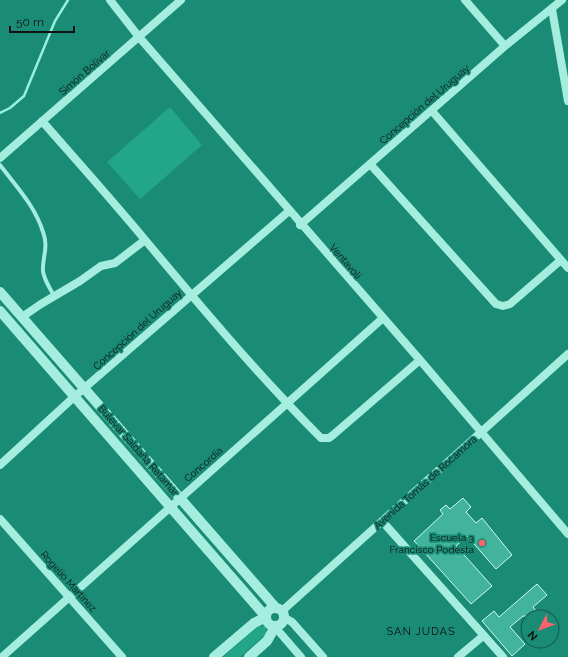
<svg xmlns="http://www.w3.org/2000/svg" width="568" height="657" viewBox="0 0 568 657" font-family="Raleway,sans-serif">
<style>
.green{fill:#23a588}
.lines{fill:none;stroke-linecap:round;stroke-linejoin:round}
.stream{stroke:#98f0db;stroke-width:2.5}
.building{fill:#43b49c;stroke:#cbfaef}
.service{stroke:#a5edde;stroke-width:4}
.minor{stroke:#a5edde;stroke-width:8}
.tertiary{stroke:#a5edde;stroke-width:10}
.poi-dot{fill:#ff626a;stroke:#1a8b74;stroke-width:1.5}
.labels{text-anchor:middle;stroke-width:3.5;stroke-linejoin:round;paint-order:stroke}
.street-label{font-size:10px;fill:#111;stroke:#1a8b74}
.poi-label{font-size:10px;fill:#111;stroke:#1a8b74;text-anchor:end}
.neighbourhood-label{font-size:11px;letter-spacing:1px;fill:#111;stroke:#1a8b74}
</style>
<rect width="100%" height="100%" fill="#1a8b74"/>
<path class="green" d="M 170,107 L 202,145 L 140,199 L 107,162 Z
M 258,626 L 266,627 L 266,634 L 240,657 L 223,657 Z"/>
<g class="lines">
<path class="stream" d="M 0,113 L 10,108 L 24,96 L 55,21 L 68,0"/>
</g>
<path class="building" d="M 463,498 L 471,507 L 466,512 L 476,523 L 482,518 L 512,555 L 496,569 L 467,536 L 456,546 L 492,586 L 471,604 L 414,541 L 443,514 L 440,510 L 446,505 L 450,509 Z
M 537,584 L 547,595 L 533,607 L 541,617 L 523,616 L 510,627 L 525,644 L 512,656 L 482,621 L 494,611 L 499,617 Z"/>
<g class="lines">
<path class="service" d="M 0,165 C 16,186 35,206 43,232 C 49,247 42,258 43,271 C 44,280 50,288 54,296"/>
<path class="minor" d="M 110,0 L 139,37 L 420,360 L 568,534
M 465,0 L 505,46
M 552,9 L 568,101
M 432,111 L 568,268
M 42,121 C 77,161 112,200 146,241 C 202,308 259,376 321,438 L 329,438 L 333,435 L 420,360
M 0,158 L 181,0
M 370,164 L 496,304 L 503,306 L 510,304 L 561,260
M 300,225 L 505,46 L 562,0
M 22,317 L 41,304 L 80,281 L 101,266 L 115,263 L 145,240
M 0,465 L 74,397 L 289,211
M 0,519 L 122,657
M 382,521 L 503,657
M 282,611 L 568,354
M 285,618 L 292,622 L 323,657
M 275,627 L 301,657
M 2,657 L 383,318
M 458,657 L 483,636"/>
<path class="tertiary" d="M 0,292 L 276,608
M 0,311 L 266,617 L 254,623 L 214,657
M266 617a9 9 0 1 1 18 0a9 9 0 1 1-18 0Z
M 249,657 L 267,641 L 275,627"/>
</g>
<circle class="poi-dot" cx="482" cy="543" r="4"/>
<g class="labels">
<g class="street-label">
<text transform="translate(84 72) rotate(-41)" y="4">Simón Bolívar</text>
<text transform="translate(424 104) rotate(-41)" y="4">Concepción del Uruguay</text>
<text transform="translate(346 261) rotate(49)" y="4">Ventavoli</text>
<text transform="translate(137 329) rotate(-42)" y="4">Concepción del Uruguay</text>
<text transform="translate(139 450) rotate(49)" y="4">Bulevar Saldaña Retamar</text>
<text transform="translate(203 464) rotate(-41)" y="4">Concordia</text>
<text transform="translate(425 482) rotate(-42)" y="4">Avenida Tomás de Rocamora</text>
<text transform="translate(69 581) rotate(48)" y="4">Rogelio Martínez</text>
</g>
<g class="poi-label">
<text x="474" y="541">Escuela 3<tspan x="474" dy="12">Francisco Podesta</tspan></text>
</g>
<g class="neighbourhood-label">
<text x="421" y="635">SAN JUDAS</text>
</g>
</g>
<g transform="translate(540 629) rotate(228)"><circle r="19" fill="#1a8b74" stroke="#165a4c"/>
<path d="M0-3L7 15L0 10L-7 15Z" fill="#ff626a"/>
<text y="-6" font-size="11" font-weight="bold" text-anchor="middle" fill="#111111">N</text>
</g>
<path d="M10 26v6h64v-6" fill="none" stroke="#111111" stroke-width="2"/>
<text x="16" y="26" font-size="12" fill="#111111" stroke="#1a8b74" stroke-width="3" paint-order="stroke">50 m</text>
</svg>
